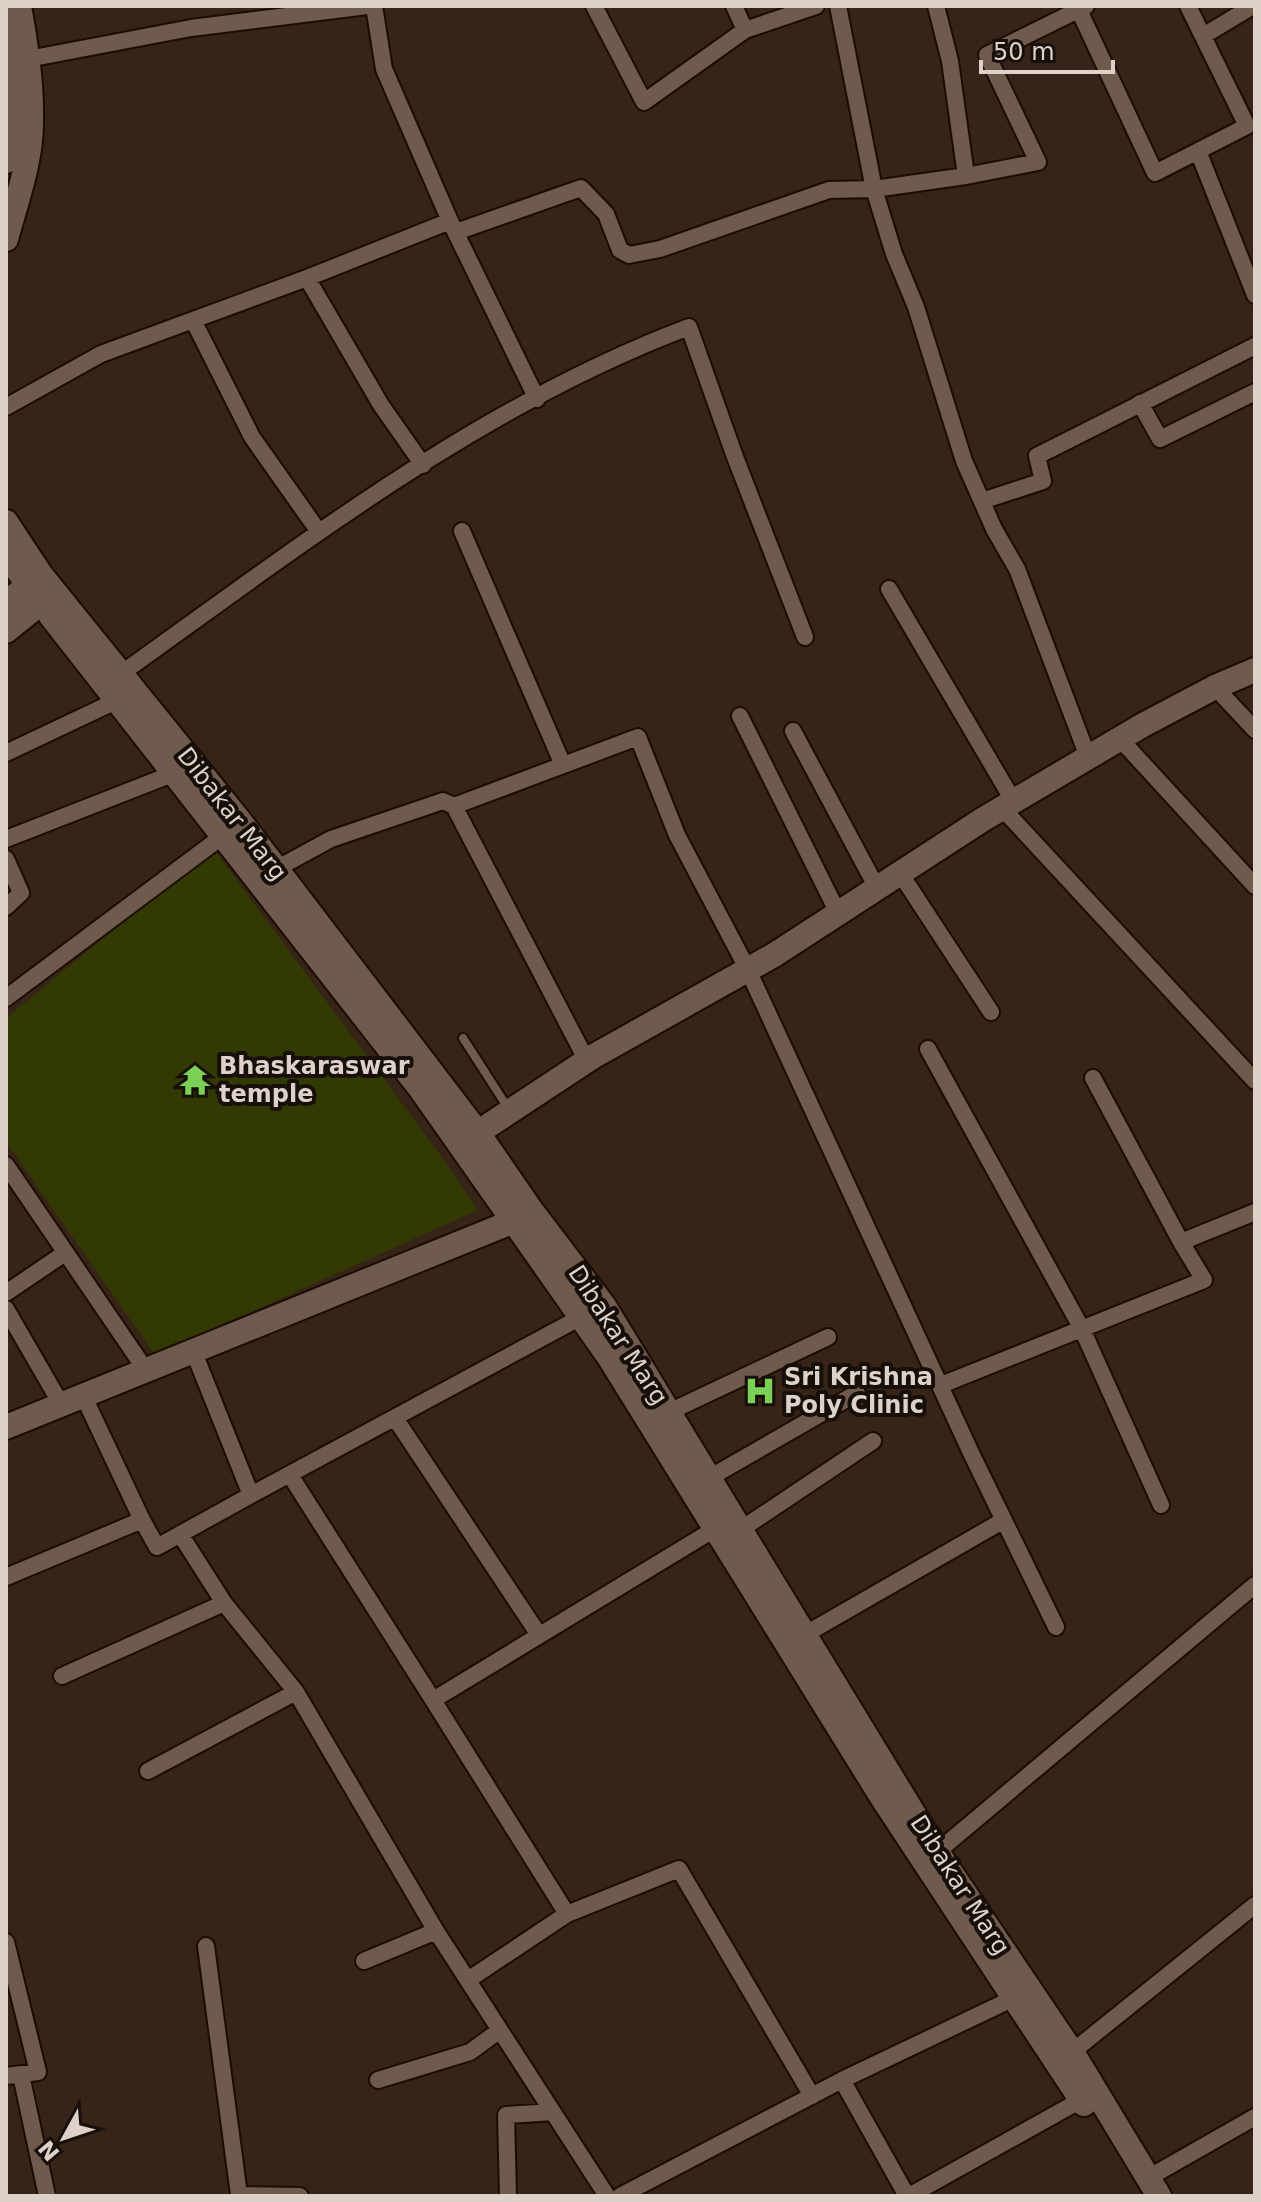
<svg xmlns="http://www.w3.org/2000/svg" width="1261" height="2202" viewBox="0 0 1261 2202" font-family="'DejaVu Sans',sans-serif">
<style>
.green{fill:#333903}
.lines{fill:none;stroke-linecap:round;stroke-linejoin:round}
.lane-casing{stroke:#1c0c03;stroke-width:12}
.street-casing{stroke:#1c0c03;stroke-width:20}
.secondary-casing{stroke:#1c0c03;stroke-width:28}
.lane{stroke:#6f5b4d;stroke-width:8}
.street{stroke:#6f5b4d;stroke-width:16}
.secondary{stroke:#6f5b4d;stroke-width:24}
.labels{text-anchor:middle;stroke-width:8;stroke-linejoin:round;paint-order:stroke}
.street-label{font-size:24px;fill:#ddd1c9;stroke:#170f09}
.poi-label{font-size:24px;font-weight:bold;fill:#ddd1c9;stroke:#170f09;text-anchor:start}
</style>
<rect width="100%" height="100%" fill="#352417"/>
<path class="green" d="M 213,848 L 441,1156 L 478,1210 L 155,1355 L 6,1142 L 6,1018 Z"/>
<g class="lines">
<defs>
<path id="lane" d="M 463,1038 L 508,1108"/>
<path id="street" d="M 374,6 L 384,69 L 450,221
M 594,6 L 644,102 L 745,30 L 816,6
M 734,6 L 745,30
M 838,6 L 874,189 L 894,254 L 916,307 L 964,461 L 994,529 L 1017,569 L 1088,757
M 1077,6 L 1155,173 L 1247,126 L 1188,6
M 1203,36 L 1253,6
M 28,59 L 191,28 L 367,6
M 1198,151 L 1255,295
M 966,176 L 1038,162 L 987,55 L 1086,6
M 456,232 L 581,188 L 606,214 L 620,250 L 629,255 L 660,249 L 829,190 L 874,189 L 966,176 L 950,61 L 936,6
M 193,320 L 252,437 L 319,532
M 1140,403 L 1160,439 L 1255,392
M 6,407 L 101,354 L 307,278
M 423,465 L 381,405 L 307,278 L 450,221 L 537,399
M 982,501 L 1043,481 L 1037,456 L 1255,346
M 462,531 L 563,765
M 889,589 L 1014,802
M 122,673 C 301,545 481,405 689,327 L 735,457 L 805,637
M 1215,687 L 1255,730
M 740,716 L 838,913
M 793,731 L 877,888
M 1121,740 L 1255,886
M 6,753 L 118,700
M 454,806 L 638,737 L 677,835 L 748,970 L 972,1455 L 1056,1627
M 1002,808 L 1255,1081
M 6,839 L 175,773
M 6,859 L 21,893 L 6,907
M 276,869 L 331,839 L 443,801 L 454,806 L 587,1061
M 900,873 L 991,1012
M 6,998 L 224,835
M 928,1049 L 1082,1329 L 1161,1505
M 6,1165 L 145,1369
M 1181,1242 L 1255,1212
M 6,1293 L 65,1253
M 6,1309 L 61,1404
M 193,1350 L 251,1495 L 581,1317
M 941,1385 L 1204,1280 L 1181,1242 L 1093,1078
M 669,1412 L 828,1337
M 395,1418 L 539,1635
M 290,1475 L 433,1700 L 723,1524
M 709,1478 L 857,1393
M 142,1520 L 157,1547 L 251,1495
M 740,1530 L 873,1441
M 180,1534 L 224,1603 L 296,1692 L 436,1931 L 607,2196
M 6,1577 L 142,1520 L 83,1395
M 804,1635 L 1004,1520
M 62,1676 L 224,1603
M 433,1700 L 567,1914 L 468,1980
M 148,1771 L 296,1692
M 937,1852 L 1255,1585
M 567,1914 L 679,1869 L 812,2096
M 6,1942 L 38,2072 L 6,2076
M 206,1946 L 239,2195 L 300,2196
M 364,1961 L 436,1931
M 1072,2052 L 1255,1905
M 21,2075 L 47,2196
M 378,2080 L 470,2052 L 500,2030
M 842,2080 L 907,2196
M 1148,2178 L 1255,2117
M 508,2196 L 506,2115 L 553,2112
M 620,2196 L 842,2080 L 1014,1998
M 909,2196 L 1081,2100"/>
<path id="secondary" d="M 6,14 L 14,110 L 6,161
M 6,239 C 16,202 31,162 31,123 C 32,84 26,45 19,6
M 6,522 L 41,575 L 239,820 L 478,1133 L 531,1210 L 604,1306 L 937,1852 L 1072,2052 L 1159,2196
M 6,554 L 51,616 L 420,1088 L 609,1357 L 883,1799 L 1084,2104
M 6,603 L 41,575
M 6,631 L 53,593
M 468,1139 L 594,1056 L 774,955 L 982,820 L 1143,725 L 1215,687 L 1255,670
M 6,1427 L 514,1221"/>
</defs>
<use href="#lane" class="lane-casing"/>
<use href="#street" class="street-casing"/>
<use href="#secondary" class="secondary-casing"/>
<use href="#lane" class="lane"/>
<use href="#street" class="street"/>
<use href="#secondary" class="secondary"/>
</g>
<defs>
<symbol id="temple-bare" viewBox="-9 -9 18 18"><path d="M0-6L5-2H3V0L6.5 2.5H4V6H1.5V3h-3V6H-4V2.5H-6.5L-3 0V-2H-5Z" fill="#7bd156" stroke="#170f09" stroke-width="2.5" paint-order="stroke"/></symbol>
<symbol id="hospital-bare" viewBox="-9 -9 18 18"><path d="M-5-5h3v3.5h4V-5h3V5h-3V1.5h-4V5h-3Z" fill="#7bd156" stroke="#170f09" stroke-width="2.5" paint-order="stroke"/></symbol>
</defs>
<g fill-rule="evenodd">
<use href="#temple-bare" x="173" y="1058" width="44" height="44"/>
<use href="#hospital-bare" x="738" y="1369" width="44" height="44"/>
</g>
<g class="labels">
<g class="street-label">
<text transform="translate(232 814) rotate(52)" y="8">Dibakar Marg</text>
<text transform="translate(618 1335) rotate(57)" y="8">Dibakar Marg</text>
<text transform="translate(960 1885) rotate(57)" y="8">Dibakar Marg</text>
</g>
<g class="poi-label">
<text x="219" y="1074">Bhaskaraswar<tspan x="219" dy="28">temple</tspan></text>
<text x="784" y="1385">Sri Krishna<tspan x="784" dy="28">Poly Clinic</tspan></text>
</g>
</g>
<rect width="1261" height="2202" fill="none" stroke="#ddd1c9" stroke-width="16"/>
<g transform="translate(64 2138) rotate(230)" stroke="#170f09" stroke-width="6" paint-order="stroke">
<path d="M0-6L14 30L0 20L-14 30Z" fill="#ddd1c9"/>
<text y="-12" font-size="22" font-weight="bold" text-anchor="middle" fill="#ddd1c9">N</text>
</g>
<path d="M981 60v12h132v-12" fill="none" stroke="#ddd1c9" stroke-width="4"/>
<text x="993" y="60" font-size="24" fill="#ddd1c9" stroke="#170f09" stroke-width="6" paint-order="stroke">50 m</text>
</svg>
